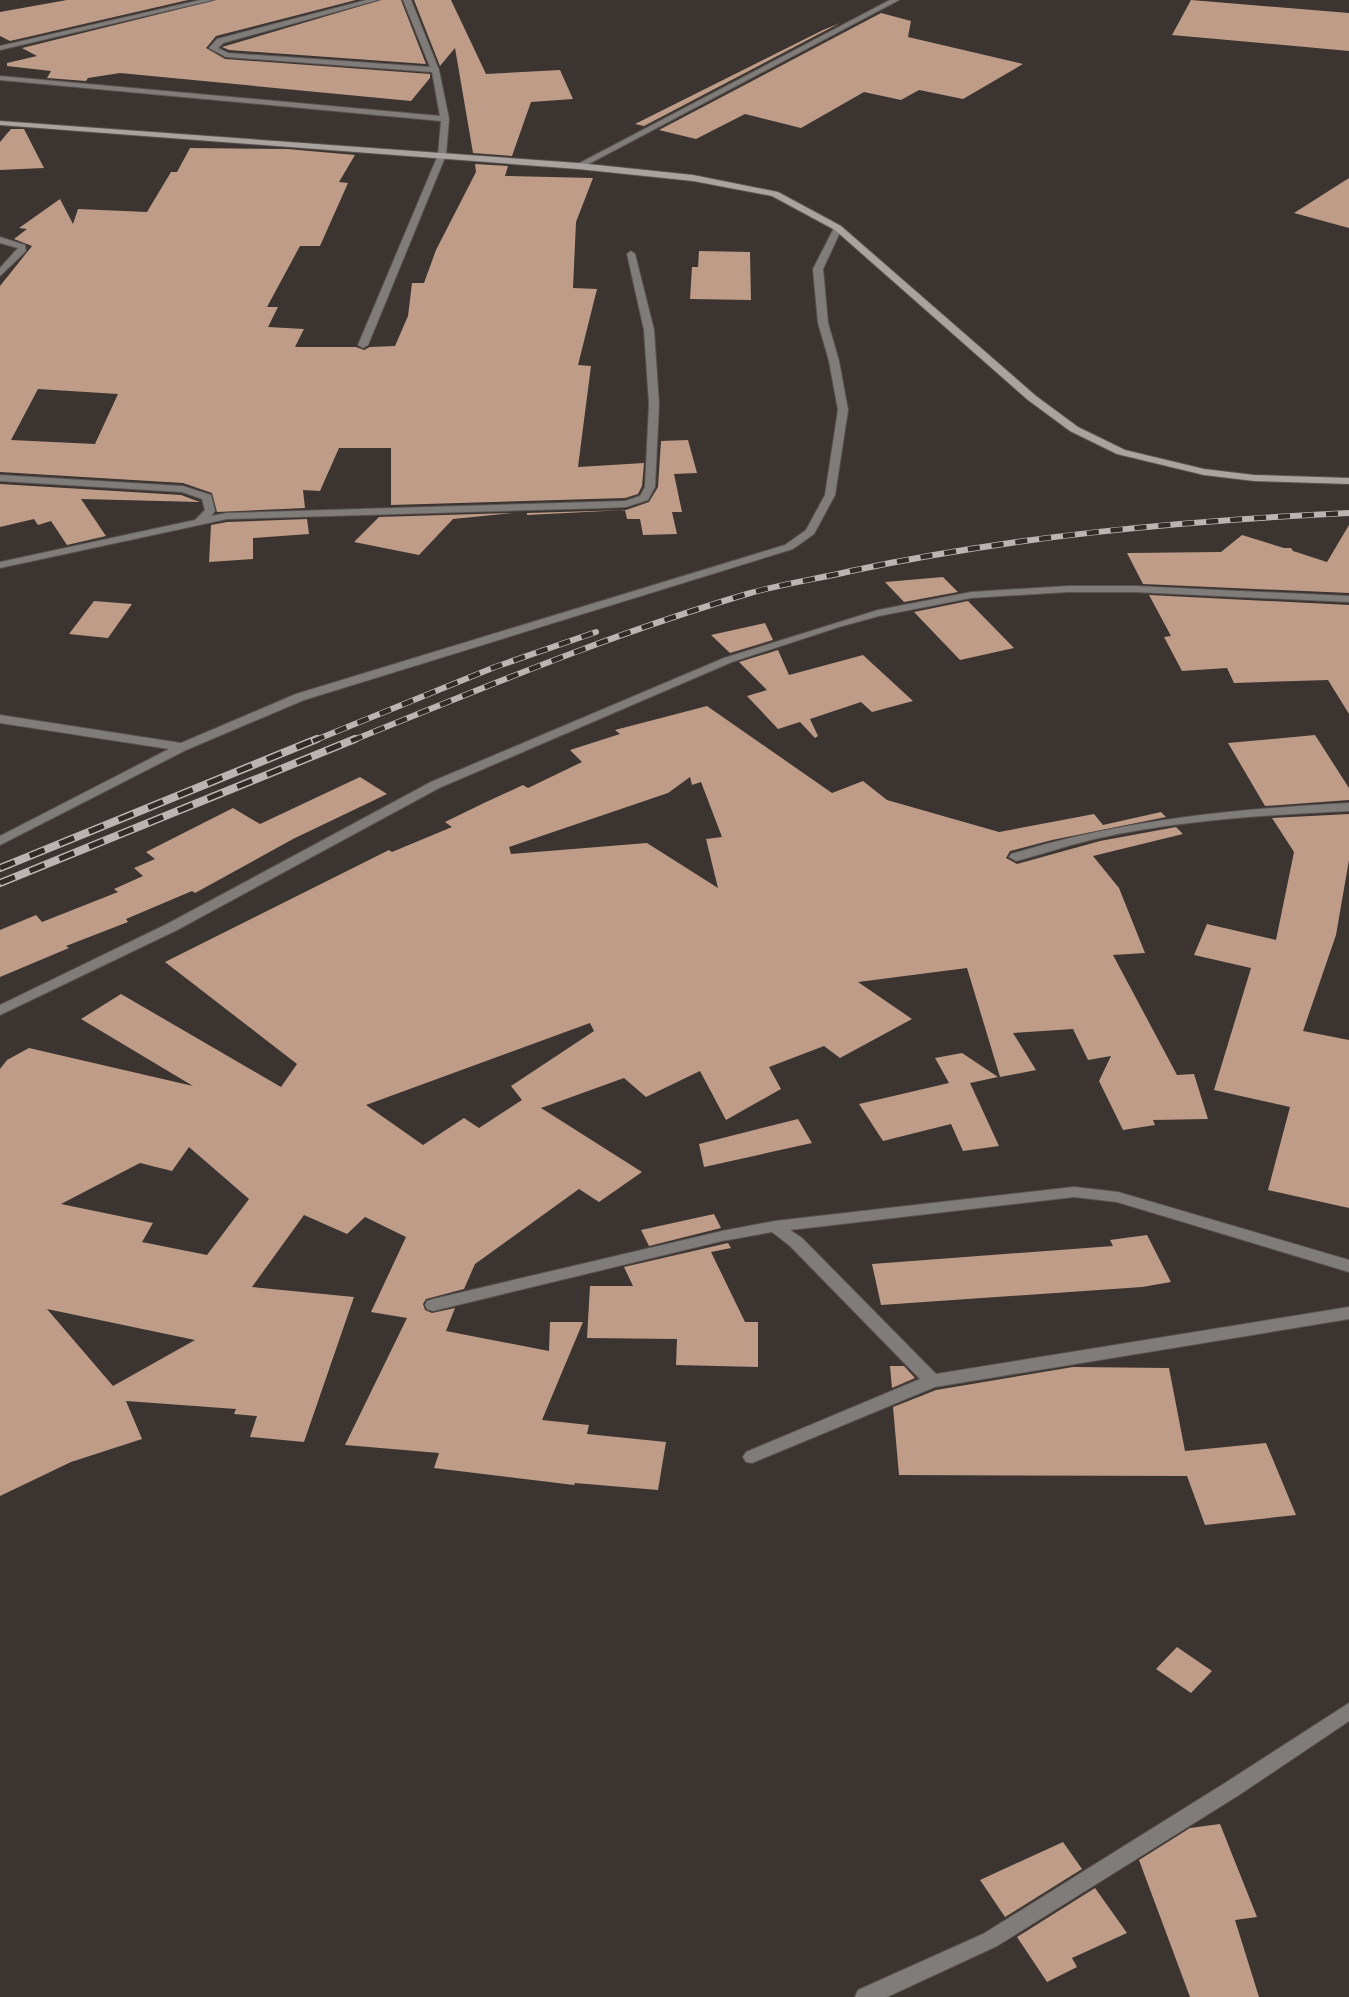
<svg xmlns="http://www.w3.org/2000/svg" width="1349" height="1997" viewBox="0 0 1349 1997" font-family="Signika,sans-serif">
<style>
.building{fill:#be9c88;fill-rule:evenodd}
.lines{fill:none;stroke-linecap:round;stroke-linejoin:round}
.minor-casing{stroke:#59524f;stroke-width:2}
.secondary-casing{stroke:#59524f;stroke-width:2}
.minor{fill:#807c7a;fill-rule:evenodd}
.secondary{fill:#a9a3a0;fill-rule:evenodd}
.rail-far1-casing{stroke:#bab4b2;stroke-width:6}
.rail-casing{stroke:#bab4b2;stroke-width:8}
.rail-far1{stroke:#312a26;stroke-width:4.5;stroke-dasharray:12;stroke-linecap:butt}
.rail{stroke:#312a26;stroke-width:5;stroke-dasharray:16;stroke-linecap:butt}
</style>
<rect width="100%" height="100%" fill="#3b3430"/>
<path class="building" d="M 67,0 L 188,0 L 10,41 L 0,36 L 0,12 Z
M 216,0 L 356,0 L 216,36 L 206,48 L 225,59 L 430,74 L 430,78 L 411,101 L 120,73 L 88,78 L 86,81 L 47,78 L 51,71 L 7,66 L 7,63 L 37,56 L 22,48 Z
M 381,0 L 401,0 L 426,64 L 229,50 L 222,47 Z
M 414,0 L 451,0 L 486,74 L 560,70 L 573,99 L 531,102 L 512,156 L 473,153 L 455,48 L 440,66 Z
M 1191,0 L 1349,13 L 1349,51 L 1172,35 Z
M 881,13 L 911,21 L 908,37 L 1023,64 L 963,99 L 919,90 L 901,100 L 864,92 L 801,128 L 745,114 L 696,139 L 659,130 Z
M 840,23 L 644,126 L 635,124 L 823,30 Z
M 11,129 L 24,129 L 44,168 L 0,170 L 0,142 Z
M 190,148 L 287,149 L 355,155 L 339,182 L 348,183 L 320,246 L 300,246 L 267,307 L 278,307 L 268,327 L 304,329 L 295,347 L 356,347 L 364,350 L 370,347 L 395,346 L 408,316 L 412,283 L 424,283 L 436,250 L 476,172 L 475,164 L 508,166 L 505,176 L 593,178 L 576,222 L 573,288 L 597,289 L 578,365 L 591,366 L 578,467 L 644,463 L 642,486 L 638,494 L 625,498 L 391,505 L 391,448 L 339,448 L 320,491 L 303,490 L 305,508 L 217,512 L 212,493 L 183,483 L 0,472 L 0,286 L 32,246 L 14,239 L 27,229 L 19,228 L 60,199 L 73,224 L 78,209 L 147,212 L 171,172 L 177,172 ZM 38,389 L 118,394 L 95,444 L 11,440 Z
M 1349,178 L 1349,228 L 1294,213 Z
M 699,251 L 750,252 L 751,300 L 690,299 L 692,267 L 698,267 Z
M 688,440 L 697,473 L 674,474 L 682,512 L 672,512 L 677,534 L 643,535 L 640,519 L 627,519 L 625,510 L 527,515 L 527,513 L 626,510 L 649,502 L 658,487 L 661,441 Z
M 0,484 L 181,495 L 200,502 L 81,499 L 106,536 L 67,545 L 51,521 L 38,525 L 34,519 L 0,527 Z
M 512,513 L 453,519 L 419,555 L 354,542 L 379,517 Z
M 307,519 L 309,534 L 253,538 L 253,559 L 209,562 L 211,525 L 227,522 Z
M 1349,525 L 1349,593 L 1143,584 L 1127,553 L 1221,552 L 1242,535 L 1284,548 L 1291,548 L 1293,551 L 1327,562 Z
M 943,577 L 958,592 L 904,602 L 885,582 Z
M 1149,595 L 1349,605 L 1349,714 L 1328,680 L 1234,683 L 1227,668 L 1182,671 L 1164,637 L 1171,636 Z
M 94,601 L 132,604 L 108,638 L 69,634 Z
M 968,601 L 1014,648 L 960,660 L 914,612 Z
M 765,623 L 773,640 L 730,653 L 711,635 Z
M 778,650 L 789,675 L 863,655 L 913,701 L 872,712 L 861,702 L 810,719 L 818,736 L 815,738 L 800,722 L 778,729 L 747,696 L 767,690 L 739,662 Z
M 707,706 L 832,793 L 863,781 L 887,800 L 999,832 L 1094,814 L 1103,825 L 1161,812 L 1166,817 L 1052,840 L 1010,851 L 1006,858 L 1017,864 L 1100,841 L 1176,827 L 1183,834 L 1093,856 L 1119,888 L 1145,953 L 1113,955 L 1177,1075 L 1194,1074 L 1208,1119 L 1153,1120 L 1155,1125 L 1123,1130 L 1099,1081 L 1111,1056 L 1088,1060 L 1073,1029 L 1013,1033 L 1036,1070 L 1000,1077 L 967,968 L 858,982 L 912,1019 L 840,1058 L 824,1046 L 769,1067 L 781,1089 L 726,1120 L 700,1071 L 646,1097 L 624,1078 L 541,1108 L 642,1172 L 599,1202 L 579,1189 L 475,1264 L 464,1289 L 426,1299 L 423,1304 L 425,1310 L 432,1313 L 455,1308 L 446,1331 L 549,1351 L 550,1322 L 583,1322 L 542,1420 L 589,1425 L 587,1434 L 666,1442 L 658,1490 L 575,1483 L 574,1485 L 434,1468 L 439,1453 L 345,1445 L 407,1318 L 371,1312 L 406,1237 L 365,1217 L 347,1234 L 304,1215 L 252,1287 L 354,1297 L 304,1442 L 250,1437 L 257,1416 L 234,1414 L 236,1409 L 126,1401 L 142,1439 L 71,1462 L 0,1496 L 0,1069 L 7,1060 L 29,1048 L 193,1086 L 81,1019 L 121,994 L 281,1087 L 297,1064 L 165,962 L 389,850 L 392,852 L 452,827 L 445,822 L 484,803 L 523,785 L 528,788 L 582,762 L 570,750 L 620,734 L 615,730 ZM 690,777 L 692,785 L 701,782 L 722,837 L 706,839 L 718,888 L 647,843 L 511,854 L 509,847 L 668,793 ZM 590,1023 L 594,1031 L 511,1086 L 522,1100 L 479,1128 L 464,1118 L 423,1145 L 366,1105 ZM 189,1147 L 249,1199 L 207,1255 L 142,1242 L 153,1223 L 61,1204 L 140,1163 L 172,1171 ZM 47,1309 L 195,1340 L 113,1386 Z
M 1315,735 L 1349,788 L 1349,800 L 1265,806 L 1228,743 Z
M 360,777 L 387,794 L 293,839 L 195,893 L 192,891 L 126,919 L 128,922 L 66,946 L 69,948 L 0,977 L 0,930 L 36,915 L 42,922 L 118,892 L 114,889 L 143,876 L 134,868 L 155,859 L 146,852 L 233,808 L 260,824 Z
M 1349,814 L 1349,860 L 1336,935 L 1303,1031 L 1349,1040 L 1349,1208 L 1268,1190 L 1290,1107 L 1214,1090 L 1251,968 L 1194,955 L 1207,924 L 1276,940 L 1294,852 L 1272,818 Z
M 962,1053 L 998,1077 L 970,1083 L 999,1146 L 963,1151 L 951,1124 L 883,1141 L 859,1104 L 949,1083 L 935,1058 Z
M 798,1119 L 812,1143 L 704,1167 L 699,1144 Z
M 714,1214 L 721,1228 L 649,1246 L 641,1230 Z
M 1147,1235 L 1171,1282 L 1142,1287 L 881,1305 L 872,1264 L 1113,1246 L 1110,1240 Z
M 728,1243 L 731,1248 L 711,1252 L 745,1322 L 758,1322 L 758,1367 L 676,1365 L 677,1339 L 587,1338 L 590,1286 L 633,1286 L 624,1267 Z
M 890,1366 L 904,1366 L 915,1378 L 892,1388 Z
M 1073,1367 L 1169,1368 L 1185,1451 L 1266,1443 L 1296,1515 L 1205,1525 L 1187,1476 L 899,1475 L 893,1407 L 936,1390 Z
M 1177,1647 L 1212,1671 L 1191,1693 L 1156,1669 Z
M 1220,1824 L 1257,1917 L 1235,1920 L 1259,1997 L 1190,1997 L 1139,1860 L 1190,1828 Z
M 1063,1842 L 1082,1869 L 1005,1917 L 980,1880 Z
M 1095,1888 L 1127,1933 L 1072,1958 L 1077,1967 L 1047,1982 L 1017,1937 Z"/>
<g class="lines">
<defs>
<path id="minor" d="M 200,0 L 213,0 L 0,50 L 0,46 Z
M 366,0 L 378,0 L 223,43 L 218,48 L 228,53 L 430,67 L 403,0 L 411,0 L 439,70 L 449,119 L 446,155 L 368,345 L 363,348 L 358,345 L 438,155 L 441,121 L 0,80 L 0,76 L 440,116 L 432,72 L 226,57 L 209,48 L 217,39 Z
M 890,0 L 899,0 L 581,168 L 574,166 Z
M 838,225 L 842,228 L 823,269 L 828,323 L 839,361 L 848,410 L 835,495 L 814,534 L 793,549 L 304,700 L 186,750 L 0,845 L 0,836 L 169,749 L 0,723 L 0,715 L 181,743 L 296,694 L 785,545 L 806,530 L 825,495 L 838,410 L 829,361 L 818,323 L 813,269 L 834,228 Z
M 0,237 L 25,245 L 26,251 L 0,276 L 0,268 L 18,248 L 0,243 Z
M 631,251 L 635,254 L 654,330 L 659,404 L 655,487 L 648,500 L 626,507 L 605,508 L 227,519 L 0,568 L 0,562 L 195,520 L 205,510 L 202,499 L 182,492 L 0,481 L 0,475 L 183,486 L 211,495 L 215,511 L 211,516 L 227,513 L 625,501 L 640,496 L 645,487 L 649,404 L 644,330 L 627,254 Z
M 1068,586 L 1134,586 L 1349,596 L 1349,602 L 1134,592 L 1068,592 L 971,598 L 879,616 L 839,627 L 732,662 L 439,788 L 177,930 L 0,1015 L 0,1005 L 167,924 L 431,782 L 724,658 L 878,610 L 971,592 Z
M 1349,803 L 1349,811 C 1265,815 1181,820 1099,838 C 1071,844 1044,854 1016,861 L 1009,857 L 1011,854 C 1122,820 1234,809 1349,803 Z
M 1074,1187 L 1118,1192 L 1349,1260 L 1349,1272 L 1117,1202 L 1074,1197 L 790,1230 L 802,1238 L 936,1374 L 1349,1307 L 1349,1319 L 935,1387 L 752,1463 L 746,1462 L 743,1457 L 746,1452 L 920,1379 L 790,1246 L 772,1232 L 722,1241 L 433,1311 L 427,1309 L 425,1305 L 427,1301 L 433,1299 L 722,1231 L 775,1221 Z
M 1349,1703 L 1349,1721 L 1239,1795 L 997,1946 L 887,1997 L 855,1997 L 858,1990 L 983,1934 L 1225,1783 Z"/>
<path id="secondary" d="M 0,121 L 578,163 L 693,175 L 778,192 L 841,226 L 1036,396 L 1078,427 L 1125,450 L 1204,469 L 1254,475 L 1349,478 L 1349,484 L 1254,481 L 1204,475 L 1117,454 L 1070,431 L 1028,400 L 835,230 L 772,196 L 693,181 L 578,169 L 0,125 Z"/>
</defs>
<use href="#minor" class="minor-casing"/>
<use href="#secondary" class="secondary-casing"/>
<use href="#minor" class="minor"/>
<use href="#secondary" class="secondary"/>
<defs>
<path id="rail-far1" d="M 313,741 L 495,667 L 596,632
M 351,741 C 483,688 611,634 747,594 C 781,584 817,579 851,571 C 1015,536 1181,521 1349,513"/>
<path id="rail" d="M 0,868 L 317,739
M 0,883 L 355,739"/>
</defs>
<use href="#rail-far1" class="rail-far1-casing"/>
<use href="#rail" class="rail-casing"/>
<use href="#rail-far1" class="rail-far1"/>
<use href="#rail" class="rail"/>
</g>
</svg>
